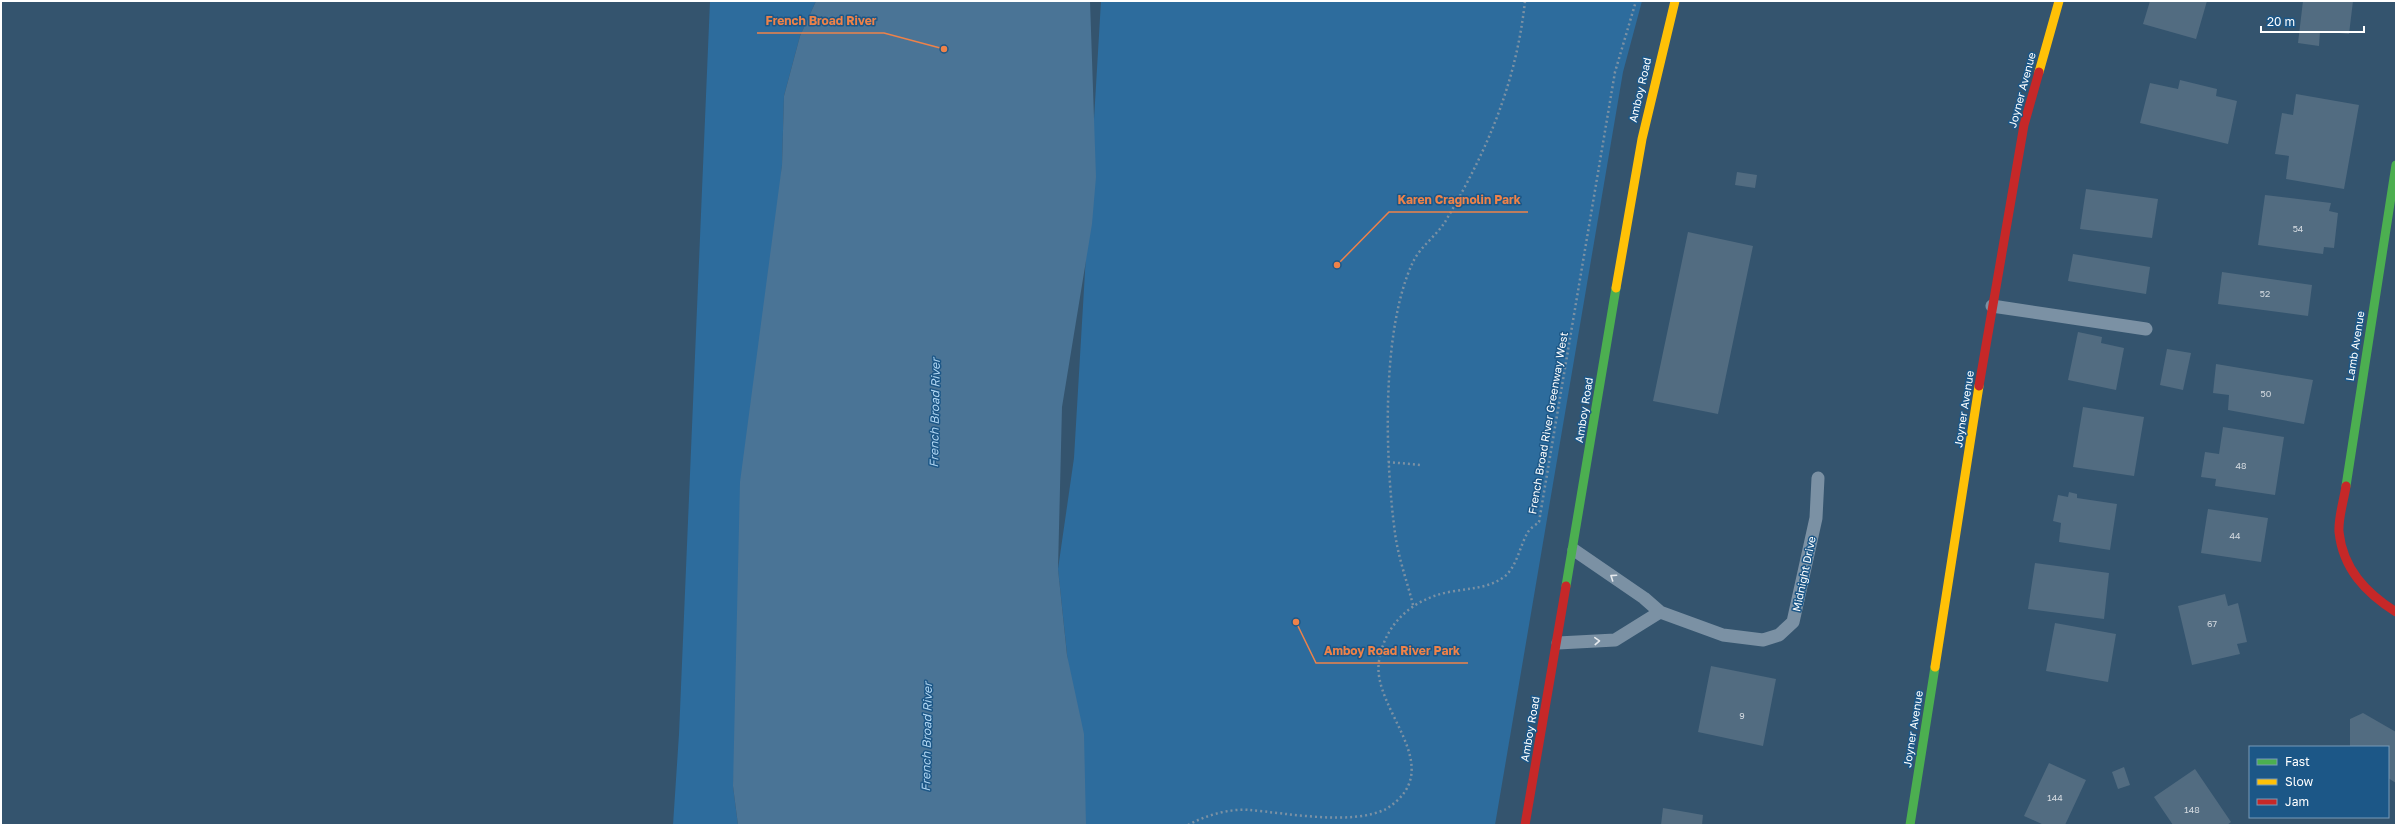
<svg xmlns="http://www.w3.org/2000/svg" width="2397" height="826" viewBox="0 0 2397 826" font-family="'Golos Text',sans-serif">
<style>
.green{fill:#2d6c9d}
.water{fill:#4a7496}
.building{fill:#526c81}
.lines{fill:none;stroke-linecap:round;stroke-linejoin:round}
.path{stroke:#7b91a4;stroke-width:2.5;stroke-dasharray:2 3;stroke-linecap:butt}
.lane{stroke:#7b91a4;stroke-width:13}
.fast{stroke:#4caf50;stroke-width:9}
.slow{stroke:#ffc107;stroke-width:9}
.jam{stroke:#c62828;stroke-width:9}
.oneway{stroke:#e5e9ed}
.labels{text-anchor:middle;stroke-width:3;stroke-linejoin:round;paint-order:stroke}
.number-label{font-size:9px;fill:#d4dae0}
.street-label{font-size:11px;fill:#fff;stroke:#1c5787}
.water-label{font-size:12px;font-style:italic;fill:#b0d6f3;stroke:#1c5787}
.leader{fill:none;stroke:#ee8249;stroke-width:1.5}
.callout-dot{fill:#ee8249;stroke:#1c5787;stroke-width:1.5}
.callout-label{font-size:12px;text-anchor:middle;font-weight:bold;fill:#ee8249;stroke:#1c5787;stroke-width:3;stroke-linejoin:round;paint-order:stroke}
</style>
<rect width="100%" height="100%" fill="#34546e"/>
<path class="green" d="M 710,1 L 816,1 L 800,36 L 784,96 L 782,165 L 733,786 L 738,825 L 673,825 L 679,734 Z
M 1101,1 L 1642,1 L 1623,72 L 1495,825 L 1085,825 L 1058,569 L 1074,458 Z"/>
<path class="water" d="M 816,1 L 1090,1 L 1096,177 L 1092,224 L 1062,407 L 1058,569 L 1067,655 L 1084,734 L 1086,825 L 738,825 L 733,786 L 740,482 L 782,165 L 784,96 L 800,36 Z"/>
<path class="building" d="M 2150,1 L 2207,1 L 2196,39 L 2143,24 Z
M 2303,1 L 2353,1 L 2349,34 L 2320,31 L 2319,46 L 2298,43 Z
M 2180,80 L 2217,89 L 2216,96 L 2237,101 L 2228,144 L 2140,123 L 2150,83 L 2178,89 Z
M 2296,94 L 2359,105 L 2344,189 L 2286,179 L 2289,156 L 2275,154 L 2282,113 L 2293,115 Z
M 1737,172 L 1757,175 L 1755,188 L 1735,185 Z
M 2086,189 L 2158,199 L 2152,238 L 2080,229 Z
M 2265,195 L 2331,203 L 2329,211 L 2338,213 L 2334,248 L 2324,247 L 2323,254 L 2258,245 Z
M 1688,232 L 1753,246 L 1718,414 L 1653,401 Z
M 2073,254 L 2150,267 L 2146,294 L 2068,281 Z
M 2222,272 L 2312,285 L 2308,316 L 2218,304 Z
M 2078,332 L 2102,337 L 2101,343 L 2124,348 L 2116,390 L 2068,380 Z
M 2167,349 L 2191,353 L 2183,390 L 2160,385 Z
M 2216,364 L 2313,380 L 2304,424 L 2228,410 L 2229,395 L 2213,393 Z
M 2083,407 L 2144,417 L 2134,476 L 2073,467 Z
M 2223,427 L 2284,437 L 2275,495 L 2215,486 L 2216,479 L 2201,477 L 2205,452 L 2219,454 Z
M 2069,492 L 2077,494 L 2077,498 L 2117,504 L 2110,550 L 2059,542 L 2061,523 L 2053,521 L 2058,495 L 2068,497 Z
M 2208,509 L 2268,518 L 2261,562 L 2201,553 Z
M 2035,563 L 2109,573 L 2104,619 L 2028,609 Z
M 2225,594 L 2228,606 L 2238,603 L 2247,642 L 2237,644 L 2240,654 L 2192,665 L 2178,606 Z
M 2055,623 L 2116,634 L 2108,682 L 2046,671 Z
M 1711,666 L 1776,679 L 1763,746 L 1698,732 Z
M 2363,713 L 2396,732 L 2396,783 L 2388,778 L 2388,747 L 2350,747 L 2350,719 Z
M 2049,763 L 2086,780 L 2065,825 L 2044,825 L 2024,816 Z
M 2124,767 L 2130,785 L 2118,789 L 2112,772 Z
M 2195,769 L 2231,822 L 2227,825 L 2173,825 L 2154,797 Z
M 1663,808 L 1703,815 L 1702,825 L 1661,825 Z"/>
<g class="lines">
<path class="path" d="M 1388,462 L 1421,465
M 1413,605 C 1407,581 1398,557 1395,533 C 1385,460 1381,329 1413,262 C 1420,247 1436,236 1445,222 C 1487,151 1516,84 1525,1
M 1188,825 C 1204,816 1230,808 1249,810 C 1287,813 1352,826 1386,809 C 1451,768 1371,710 1379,661 C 1385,623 1413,599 1449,592 C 1469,588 1487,589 1504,577 C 1517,567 1520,545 1528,532 C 1530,528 1536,525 1539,522 L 1615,72 L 1636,1"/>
<path class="lane" d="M 1992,306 L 2146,329
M 1660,612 L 1723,635 L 1763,640 L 1779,635 L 1793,622 L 1816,518 L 1818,478
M 1558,643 L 1615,640 L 1660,612 L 1644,598 L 1574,550"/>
<path class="fast" d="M 2346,486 L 2396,165
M 1566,586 L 1616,288
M 1910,825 L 1935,667"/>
<path class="slow" d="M 2039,72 L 2059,1
M 1616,288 L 1642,139 L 1675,1
M 1935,667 L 1979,386"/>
<path class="jam" d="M 1979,386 L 2024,125 L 2039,72
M 2346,486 C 2344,500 2338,518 2339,532 C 2343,569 2366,593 2396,612
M 1525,825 L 1566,586"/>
</g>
<defs><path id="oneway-chevron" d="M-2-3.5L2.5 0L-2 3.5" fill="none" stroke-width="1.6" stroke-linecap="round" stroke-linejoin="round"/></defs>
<g class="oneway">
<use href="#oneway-chevron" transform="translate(1613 577) rotate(-146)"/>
<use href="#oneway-chevron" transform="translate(1597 641) rotate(-3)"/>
</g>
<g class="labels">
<g class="number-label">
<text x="2298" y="232">54</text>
<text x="2265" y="297">52</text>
<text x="2266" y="397">50</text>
<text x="2241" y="469">48</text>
<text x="2235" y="539">44</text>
<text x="2212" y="627">67</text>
<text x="1742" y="719">9</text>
<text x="2055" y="801">144</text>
<text x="2192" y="813">148</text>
</g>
<g class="street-label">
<text transform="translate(1640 90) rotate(-77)" y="4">Amboy Road</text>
<text transform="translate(2022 90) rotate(-75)" y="4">Joyner Avenue</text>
<text transform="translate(2355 346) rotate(-81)" y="4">Lamb Avenue</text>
<text transform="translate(1964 409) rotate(-81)" y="4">Joyner Avenue</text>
<text transform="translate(1584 410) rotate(-81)" y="4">Amboy Road</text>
<text transform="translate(1548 423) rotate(-80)" y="4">French Broad River Greenway West</text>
<text transform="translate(1804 574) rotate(-78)" y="4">Midnight Drive</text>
<text transform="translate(1530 729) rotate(-80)" y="4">Amboy Road</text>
<text transform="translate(1913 729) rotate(-81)" y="4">Joyner Avenue</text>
</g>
<g class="water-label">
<text transform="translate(935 413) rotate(-89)" y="4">French Broad River</text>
<text transform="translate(927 737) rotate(-89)" y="4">French Broad River</text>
</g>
</g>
<path class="leader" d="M944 49L884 33H757M1337 265L1389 212H1528M1296 622L1316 663H1468"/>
<g class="callout-dot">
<circle cx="944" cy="49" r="4"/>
<circle cx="1337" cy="265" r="4"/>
<circle cx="1296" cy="622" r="4"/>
</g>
<g class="callout-label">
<text x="821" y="25">French Broad River</text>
<text x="1459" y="204">Karen Cragnolin Park</text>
<text x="1392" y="655">Amboy Road River Park</text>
</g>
<rect width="2397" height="826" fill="none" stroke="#ffffff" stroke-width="4"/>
<rect x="2249" y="746" width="140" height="72" fill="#1c5787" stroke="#779ab7"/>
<rect x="2257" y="759" width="20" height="6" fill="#4caf50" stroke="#779ab7"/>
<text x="2285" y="766" font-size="12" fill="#ffffff">Fast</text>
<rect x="2257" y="779" width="20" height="6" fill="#ffc107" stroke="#779ab7"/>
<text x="2285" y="786" font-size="12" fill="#ffffff">Slow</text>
<rect x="2257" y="799" width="20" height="6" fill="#c62828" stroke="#779ab7"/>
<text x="2285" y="806" font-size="12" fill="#ffffff">Jam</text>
<path d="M2261 26v6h103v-6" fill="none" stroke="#ffffff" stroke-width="2"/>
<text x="2267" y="26" font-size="12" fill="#ffffff" stroke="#1c5787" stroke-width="3" paint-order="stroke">20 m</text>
</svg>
